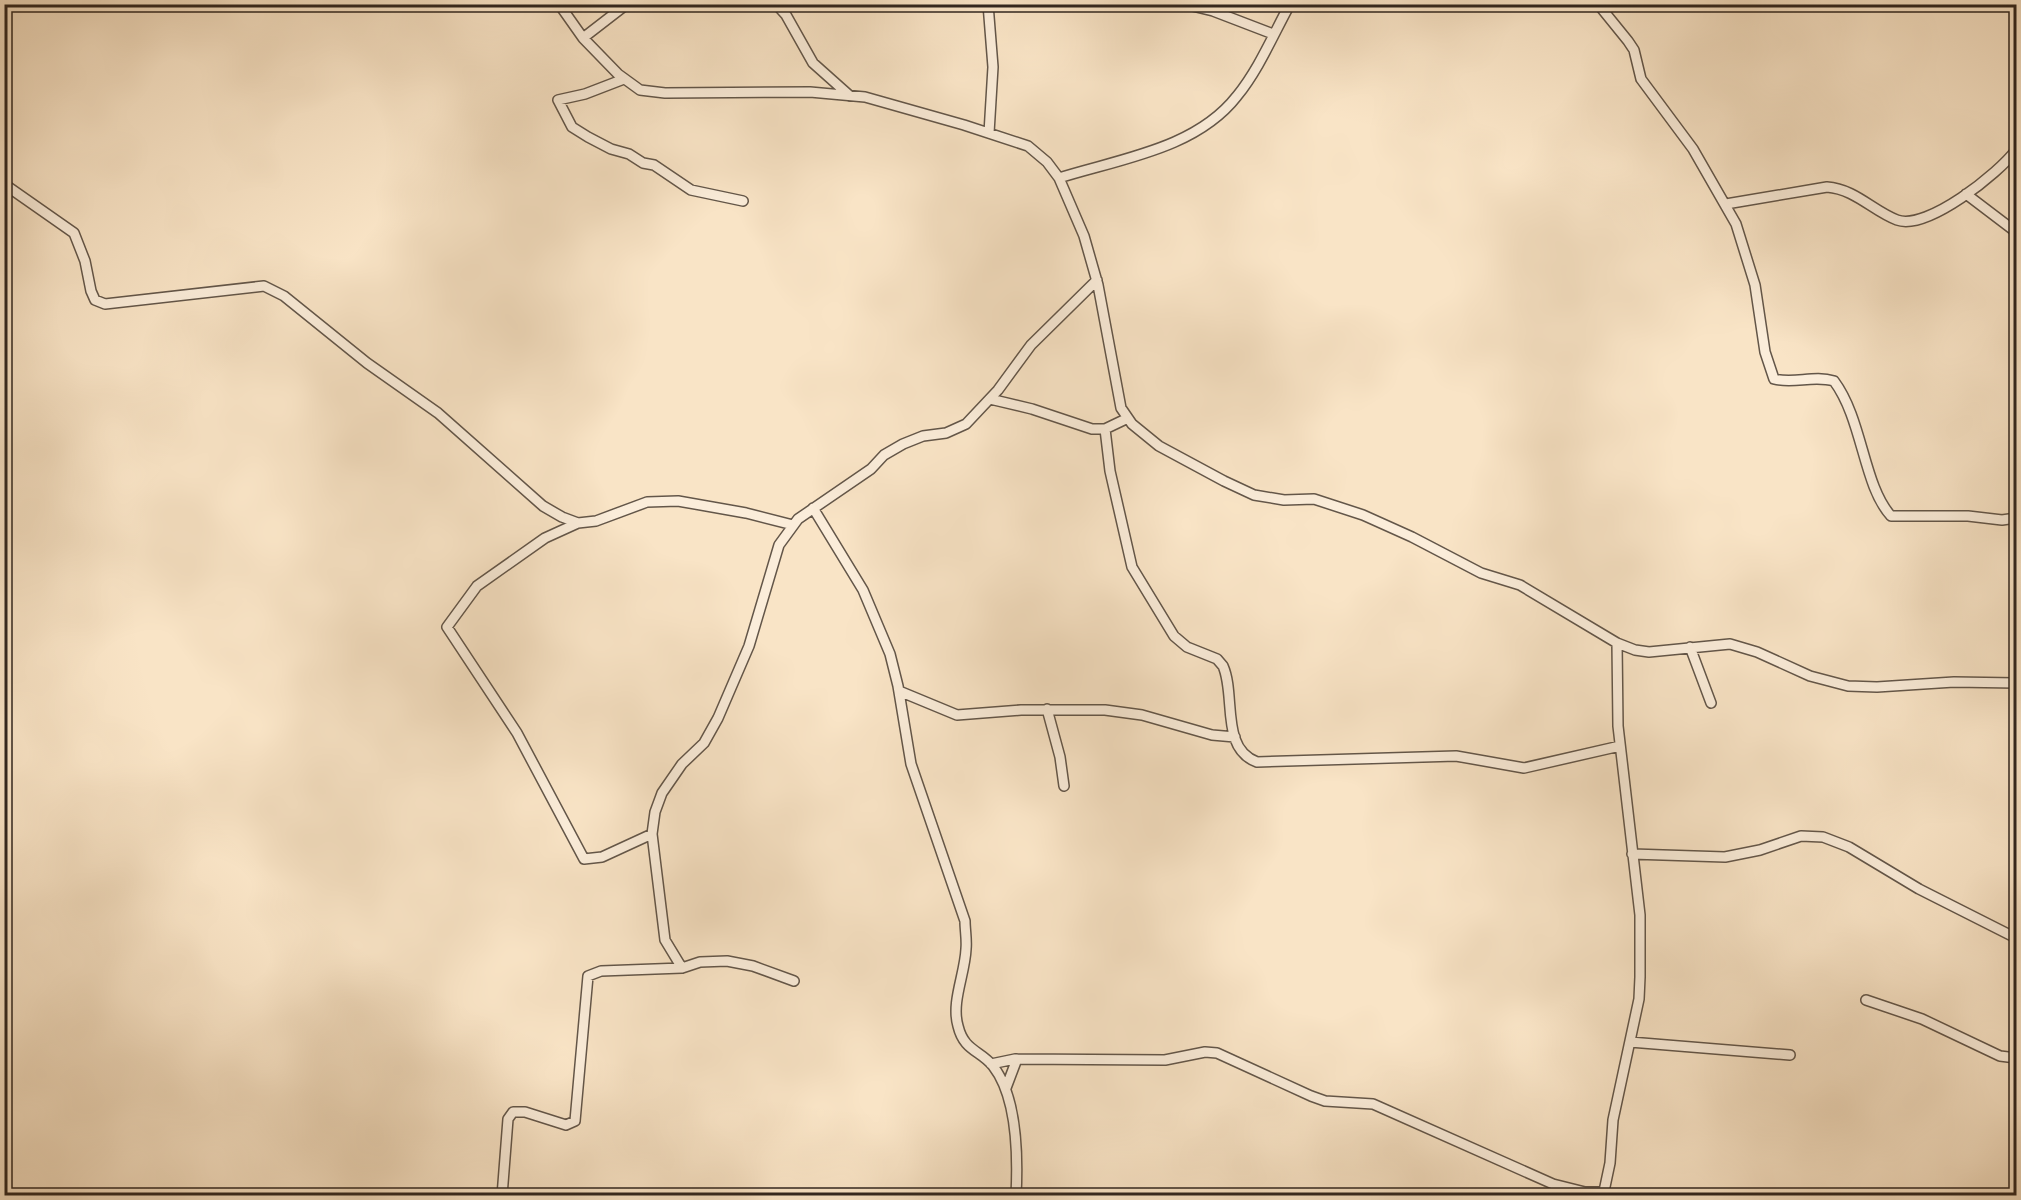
<svg xmlns="http://www.w3.org/2000/svg" width="2021" height="1200" viewBox="0 0 2021 1200" font-family="'Sorts Mill Goudy',serif">
<style>
.lines{fill:none;stroke-linecap:round;stroke-linejoin:round}
.street-casing{stroke:#635649;stroke-width:12}
.street{stroke:#fbedda;stroke-width:9}
</style>
<rect width="100%" height="100%" fill="#f9e4c6"/>
<filter id="stains"><feTurbulence type="fractalNoise" baseFrequency=".00333" numOctaves="4"/><feColorMatrix values="0 0 0 0 .2 0 0 0 0 .09 0 0 0 0 .02 0 0 0 .5 -.17"/></filter>
<radialGradient id="worn" r=".72"><stop offset=".6" stop-color="#630" stop-opacity="0"/><stop offset="1" stop-color="#630" stop-opacity=".3"/></radialGradient>
<g class="lines">
<defs>
<path id="street" d="M 559,4 L 583,38 L 618,74 L 640,90 L 665,93 L 810,92 L 865,97 L 964,125 L 1028,146 L 1047,162 L 1059,178 L 1084,236 L 1098,285 L 1121,408 L 1132,424 L 1159,446 L 1224,481 L 1254,495 L 1284,500 L 1314,499 L 1363,515 L 1412,537 L 1481,573 L 1520,585 L 1617,643 L 1635,650 L 1649,652 L 1730,644 L 1757,652 L 1810,676 L 1848,686 L 1877,687 L 1954,682 L 2016,683
M 776,4 L 786,15 L 813,63 L 850,96
M 988,4 L 993,67 L 989,133
M 1184,4 L 1213,11 L 1273,34
M 1598,4 L 1628,41 L 1634,50 L 1641,79 L 1693,149 L 1736,224 L 1755,285 L 1765,352 L 1774,379 C 1794,384 1814,375 1834,381 C 1863,420 1863,485 1891,516 L 1968,516 L 2002,520 L 2016,518
M 583,38 L 627,4
M 624,79 L 585,94 L 558,100 L 572,127 L 588,137 L 611,149 L 629,154 L 643,163 L 654,165 L 691,190 L 743,201
M 1059,178 C 1119,159 1196,149 1237,96 C 1259,69 1273,35 1290,4
M 4,184 L 74,233 L 85,261 L 91,291 L 95,300 L 105,304 L 264,286 L 284,296 L 367,363 L 438,413 L 543,506 L 562,517 L 578,523 L 596,521 L 647,502 L 678,501 L 746,513 L 793,525
M 1966,194 L 2016,232
M 1726,204 L 1827,187 C 1855,189 1873,211 1897,220 C 1927,231 1999,173 2016,150
M 990,399 L 1032,409 L 1092,429 L 1105,429 L 1128,418
M 1105,429 L 1110,471 L 1132,567 L 1174,636 L 1187,647 L 1217,659 L 1223,666 C 1236,695 1220,749 1257,762 L 1456,756 L 1524,768 L 1620,746
M 813,508 L 863,590 L 890,654 L 898,686 L 911,764 L 965,921 C 965,930 967,940 966,949 C 965,974 951,1002 958,1026 C 964,1051 980,1050 993,1066 C 1018,1098 1018,1157 1016,1196
M 578,523 L 545,538 L 477,586 L 447,627 L 517,733 L 584,859 L 602,857 L 652,834
M 1690,647 L 1711,703
M 899,691 L 957,715 L 1021,710 L 1105,710 L 1142,715 L 1212,735 L 1235,737
M 1047,709 L 1060,757 L 1064,786
M 1632,854 L 1725,857 L 1760,850 L 1801,836 L 1823,837 L 1849,847 L 1919,889 L 2016,938
M 682,968 L 665,940 L 652,834 L 655,812 L 662,793 L 682,764 L 704,743 L 718,718 L 749,646 L 779,545 L 798,519 L 871,469 L 884,455 L 903,444 L 923,436 L 946,433 L 966,424 L 998,390 L 1031,345 L 1097,280
M 1866,1000 L 1922,1019 L 2000,1056 L 2016,1058
M 1630,1042 L 1790,1055
M 991,1064 L 1015,1059 L 1165,1060 L 1205,1052 L 1217,1053 L 1311,1096 L 1325,1101 L 1373,1104 L 1553,1184 L 1585,1192 L 1604,1192
M 1006,1088 L 1017,1059
M 502,1196 L 508,1119 L 513,1112 L 525,1112 L 566,1125 L 575,1121 L 588,976 L 601,971 L 682,968 L 700,962 L 727,961 L 753,966 L 794,981
M 1603,1196 L 1610,1163 L 1613,1120 L 1639,999 L 1640,977 L 1640,915 L 1618,726 L 1617,643"/>
</defs>
<use href="#street" class="street-casing"/>
<use href="#street" class="street"/>
</g>
<rect width="2021" height="1200" fill="none" stroke="#f9e4c6" stroke-width="24"/>
<rect x="6" y="6" width="2009" height="1188" fill="none" stroke="#31261f" stroke-width="3"/>
<rect x="12" y="12" width="1997" height="1176" fill="none" stroke="#31261f" stroke-width="1.5"/>
<rect width="100%" height="100%" filter="url(#stains)"/>
<rect width="100%" height="100%" fill="url(#worn)"/>
</svg>
